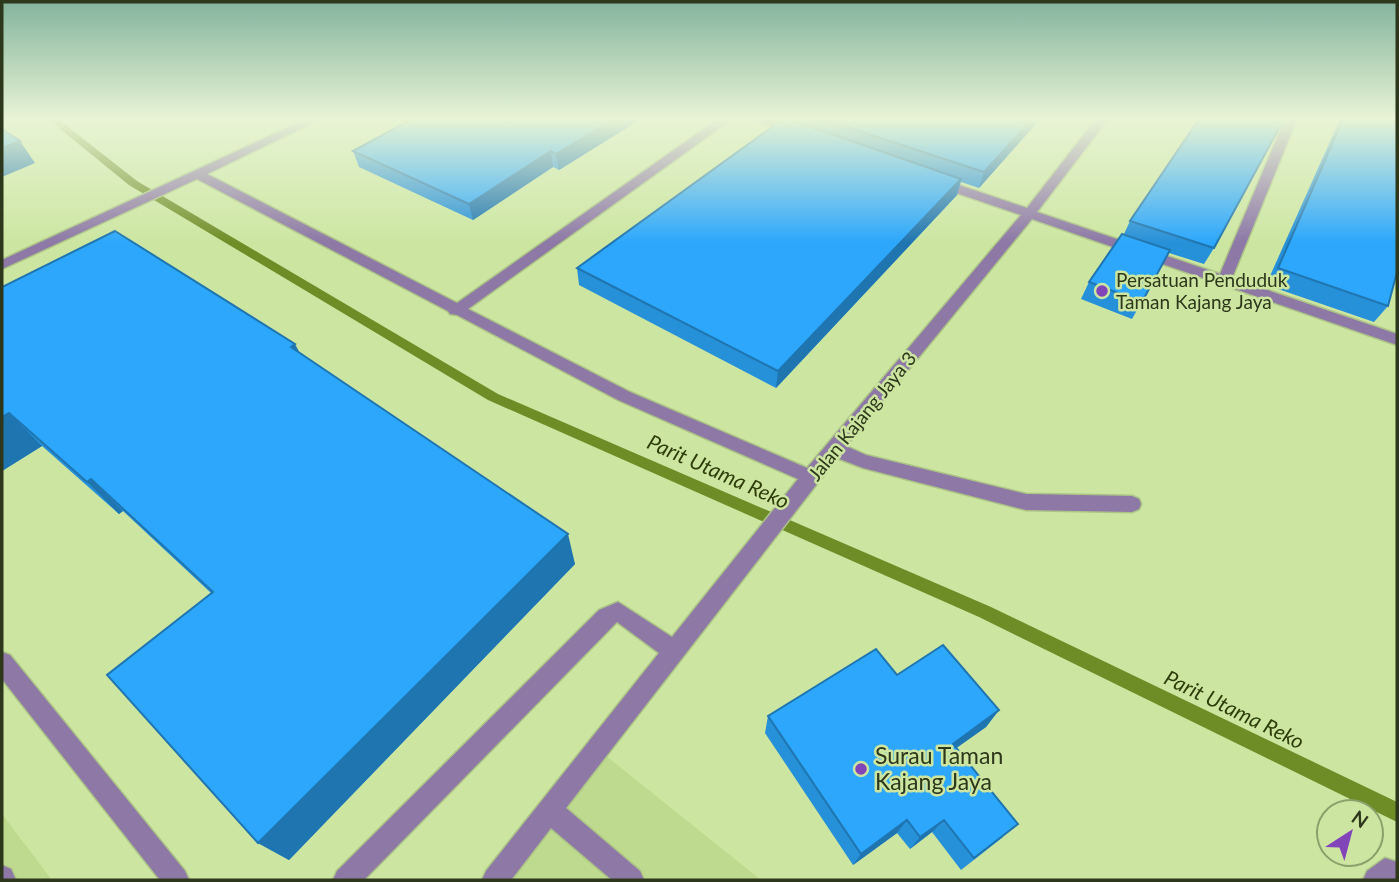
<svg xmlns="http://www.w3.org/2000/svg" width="1399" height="882" viewBox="0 0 1399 882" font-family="Lato,sans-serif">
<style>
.built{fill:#beda8e}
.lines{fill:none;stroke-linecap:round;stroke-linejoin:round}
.stream{fill:#6f8d27;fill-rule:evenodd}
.minor-casing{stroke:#acc386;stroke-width:3}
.minor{fill:#8d78a6;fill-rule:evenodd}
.wall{fill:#2690d9}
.shaded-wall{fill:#1f75b0}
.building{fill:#2ca7fc;stroke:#1f75b0;stroke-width:2}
.poi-dot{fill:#8144b9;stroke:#cce6a1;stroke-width:2.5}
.labels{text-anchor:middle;stroke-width:5;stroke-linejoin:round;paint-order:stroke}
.poi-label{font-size:19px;fill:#2d371b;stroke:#cce6a1;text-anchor:start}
.street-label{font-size:19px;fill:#2d371b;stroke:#cce6a1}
.water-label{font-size:21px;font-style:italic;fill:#2e3d09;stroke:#cce6a1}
.near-poi-label{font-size:23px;fill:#2d371b;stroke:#cce6a1;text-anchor:start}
</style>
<rect width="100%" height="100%" fill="#cce6a1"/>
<path class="built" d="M 600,751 L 761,880 L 498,880 Z
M 2,814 L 52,880 L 2,880 Z"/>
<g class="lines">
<path class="stream" d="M 48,119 L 58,119 L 137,181 L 498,394 L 991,607 L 1397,802 L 1397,822 L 979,617 L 488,400 L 129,185 Z"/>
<defs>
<path id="minor" d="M 306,119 L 321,119 L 207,174 L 457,303 L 718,119 L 732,119 L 468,309 L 630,392 L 807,468 L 1021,215 L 933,185 L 933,179 L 941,179 L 1027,208 L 1096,119 L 1108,119 L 1037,212 L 1220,274 L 1285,119 L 1297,119 L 1232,278 L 1397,334 L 1397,345 L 1032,219 L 846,446 L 866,455 L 1026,494 L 1132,496 L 1139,499 L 1141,504 L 1139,509 L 1132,512 L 1026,510 L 863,468 L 837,458 L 566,808 L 640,871 L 644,880 L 612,880 L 551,828 L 511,880 L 482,880 L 486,871 L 659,653 L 617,622 L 364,880 L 333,880 L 337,871 L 599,610 L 618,602 L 672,637 L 798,479 L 618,400 L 457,315 L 450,314 L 448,311 L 197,179 L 2,269 L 2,260 Z
M 750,119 L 767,119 L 801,133 L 791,135 Z
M 2,652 L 10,655 L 185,871 L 189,880 L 160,880 L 2,679 Z
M 1385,858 L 1397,862 L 1397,880 L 1363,880 L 1367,871 Z
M 2,865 L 11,869 L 16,880 L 2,880 Z"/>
</defs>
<use href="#minor" class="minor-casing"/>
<use href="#minor" class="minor"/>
</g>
<path class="wall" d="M 412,119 L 641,119 L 559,170 L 553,167 L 473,220 L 359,167 L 353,151 Z
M 794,119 L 1040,119 L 979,188 L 961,182 L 957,195 L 776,388 L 579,285 L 577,268 L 794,121 Z
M 1340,119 L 1397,119 L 1388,306 L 1374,322 L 1266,285 Z
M 1130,221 L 1214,248 L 1204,264 L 1169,253 L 1132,319 L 1081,299 L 1089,282 L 1124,234 Z
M 2,287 L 300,354 L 575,564 L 289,860 L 258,843 L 211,593 L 123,511 L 119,514 L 42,446 L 2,471 Z
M 999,710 L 986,727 L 956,748 L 1003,837 L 961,870 L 932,832 L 910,849 L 897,833 L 853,865 L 765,733 L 768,716 Z"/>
<path class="shaded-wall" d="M 614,119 L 641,119 L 559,170 L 556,154 Z
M 1032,119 L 1040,119 L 979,188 L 984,172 Z
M 20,141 L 35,163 L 2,177 L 2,148 Z
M 551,151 L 553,167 L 473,220 L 469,204 Z
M 961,179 L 957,195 L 776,388 L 778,371 Z
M 295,344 L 313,378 L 291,347 Z
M 9,413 L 42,446 L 2,471 L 2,417 Z
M 91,479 L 123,511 L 119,514 L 87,482 Z
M 568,534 L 575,564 L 289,860 L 258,843 Z
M 999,710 L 986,727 L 941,759 L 953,744 Z
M 907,820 L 897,833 L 853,865 L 861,854 Z
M 944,820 L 932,832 L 910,849 L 920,837 Z"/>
<path class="building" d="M 412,119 L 614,119 L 556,154 L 551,151 L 469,204 L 353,151 Z
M 783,119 L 788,119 L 961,179 L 778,371 L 577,268 Z
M 823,119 L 1032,119 L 984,172 Z
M 1199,119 L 1284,119 L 1214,248 L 1130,221 Z
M 1343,119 L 1397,119 L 1397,272 L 1388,306 L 1278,268 Z
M 2,129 L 20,141 L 2,148 Z
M 115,231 L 295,344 L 291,347 L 568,534 L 258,843 L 107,675 L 213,592 L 91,479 L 87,482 L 9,413 L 2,417 L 2,287 Z
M 1122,234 L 1170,250 L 1142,302 L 1089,282 Z
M 943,645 L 999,710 L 953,744 L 1018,824 L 974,858 L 944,820 L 920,837 L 907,820 L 861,854 L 768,716 L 876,649 L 897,675 Z"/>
<linearGradient id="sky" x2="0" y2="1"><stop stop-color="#83b39d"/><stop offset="0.49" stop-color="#e8f4d5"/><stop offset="1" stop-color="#e8f4d5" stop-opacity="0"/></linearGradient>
<rect width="1399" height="243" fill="url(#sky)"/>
<g class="poi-dot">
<circle cx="1102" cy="291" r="7"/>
<circle cx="861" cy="769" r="7"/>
</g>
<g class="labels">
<g class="poi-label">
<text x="1116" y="287">Persatuan Penduduk<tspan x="1116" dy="22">Taman Kajang Jaya</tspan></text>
</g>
<g class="street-label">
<text transform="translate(862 416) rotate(-51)" y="7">Jalan Kajang Jaya 3</text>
</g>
<g class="water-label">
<text transform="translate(718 472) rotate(24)" y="7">Parit Utama Reko</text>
<text transform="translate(1234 710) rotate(26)" y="7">Parit Utama Reko</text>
</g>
<g class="near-poi-label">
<text x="875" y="764">Surau Taman<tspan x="875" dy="26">Kajang Jaya</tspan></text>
</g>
</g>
<rect width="1399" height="882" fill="none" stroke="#2d371b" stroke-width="7"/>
<g transform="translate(1350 833) rotate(36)"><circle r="33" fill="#cce6a1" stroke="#8ca06b" stroke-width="2"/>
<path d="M0-5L12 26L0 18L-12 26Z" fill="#8144b9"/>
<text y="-10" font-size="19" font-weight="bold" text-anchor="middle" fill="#2d371b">N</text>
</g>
</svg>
